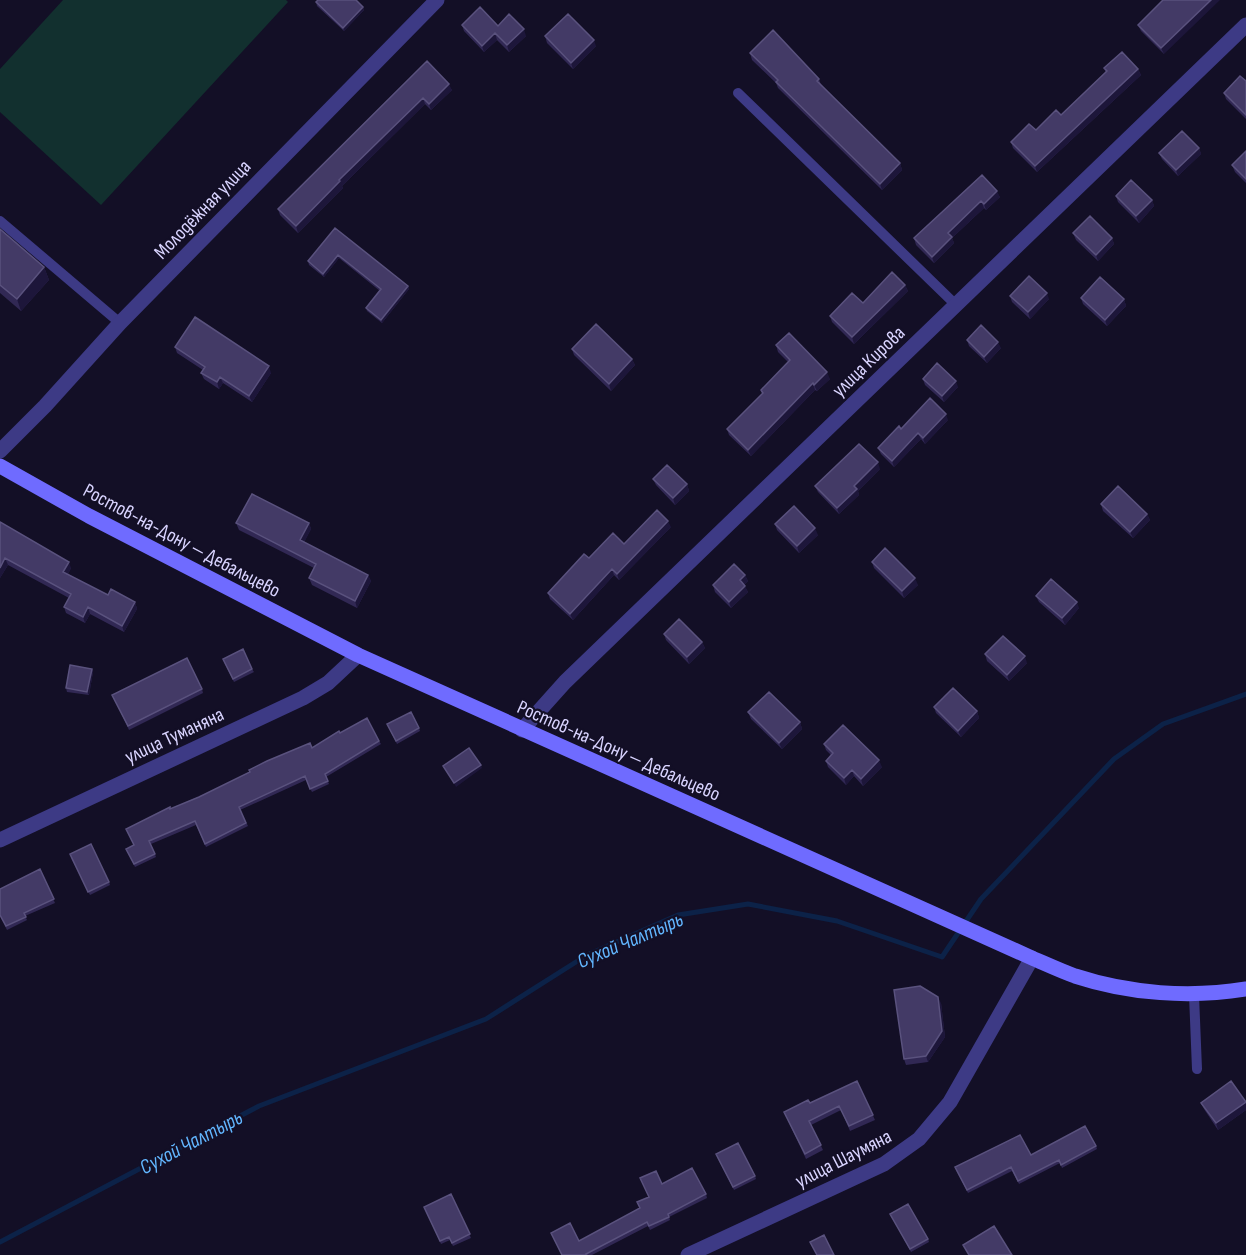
<svg xmlns="http://www.w3.org/2000/svg" width="1246" height="1255" viewBox="0 0 1246 1255" font-family="'Sofia Sans Condensed',sans-serif">
<style>
.pitch{fill:#12302f}
.lines{fill:none;stroke-linecap:round;stroke-linejoin:round}
.stream{stroke:#0c2248;stroke-width:5}
.lane{stroke:#3d3a85;stroke-width:10}
.street{stroke:#3d3a85;stroke-width:15}
.secondary{stroke:#6f6bff;stroke-width:15}
.wall{fill:#312854}
.shaded-wall{fill:#1d163a}
.building{fill:#433a66;stroke:#5a527e;stroke-width:1.5}
.labels{text-anchor:middle;stroke-width:4.5;stroke-linejoin:round;paint-order:stroke}
.street-label{font-size:20px;fill:#d9d4ff;stroke:#130f26}
.water-label{font-size:21px;font-style:italic;fill:#62b6ff;stroke:#130f26}
</style>
<rect width="100%" height="100%" fill="#130f26"/>
<path class="pitch" d="M 63,0 L 286,0 L 288,2 L 101,205 L 0,112 L 0,69 Z"/>
<g class="lines">
<path class="stream" d="M 0,1242 L 259,1106 L 486,1019 L 587,955 L 678,915 L 748,904 L 837,921 L 942,957 L 981,899 L 1114,759 L 1163,724 L 1246,694"/>
<path class="lane" d="M 738,93 L 956,305
M 0,221 L 120,323
M 1194,995 L 1197,1069"/>
<path class="street" d="M 0,451 L 45,406 L 120,323 L 437,0
M 522,730 L 565,682 L 1246,25
M 0,840 L 303,698 L 328,683 L 358,655
M 688,1255 L 884,1164 L 919,1139 L 950,1102 L 1032,958"/>
<path class="secondary" d="M 0,466 L 89,516 L 358,655 L 1032,958 C 1046,964 1061,971 1075,976 C 1130,994 1190,998 1246,989"/>
</g>
<path class="wall" d="M 1163,0 L 1164,54 L 1141,31 L 1138,25 Z
M 316,2 L 363,7 L 364,10 L 344,31 L 317,6 Z
M 462,25 L 498,26 L 526,36 L 509,52 L 497,40 L 484,52 L 464,31 Z
M 545,36 L 596,46 L 573,69 L 547,43 Z
M 750,53 L 819,79 L 821,85 L 900,163 L 902,170 L 882,190 L 778,88 L 776,83 L 752,60 Z
M 427,61 L 452,90 L 431,110 L 425,104 L 342,186 L 343,188 L 298,233 L 280,215 L 278,209 Z
M 1104,68 L 1138,69 L 1141,75 L 1037,172 L 1013,148 L 1011,142 L 1036,130 L 1061,115 L 1106,73 Z
M 1246,81 L 1246,119 L 1226,99 L 1224,93 Z
M 1199,148 L 1201,154 L 1178,176 L 1162,159 L 1159,153 Z
M 1246,151 L 1246,183 L 1235,172 L 1232,165 Z
M 982,175 L 1000,197 L 986,210 L 984,208 L 952,238 L 954,243 L 934,263 L 916,245 L 914,238 Z
M 1116,196 L 1152,200 L 1154,206 L 1139,223 L 1118,202 Z
M 335,228 L 408,286 L 409,289 L 382,323 L 367,311 L 366,308 L 380,291 L 339,258 L 324,277 L 309,265 L 308,261 Z
M 0,229 L 44,267 L 49,280 L 21,311 L 0,293 Z
M 1073,233 L 1112,238 L 1114,244 L 1098,261 L 1076,240 Z
M 905,285 L 908,291 L 854,344 L 832,322 L 830,316 L 863,303 Z
M 1010,296 L 1049,299 L 1030,319 L 1012,302 Z
M 1081,298 L 1124,299 L 1126,306 L 1107,326 L 1083,304 Z
M 967,340 L 1001,348 L 987,363 L 969,346 Z
M 776,345 L 830,379 L 817,391 L 815,390 L 751,456 L 729,435 L 727,429 L 762,394 L 761,390 L 788,362 L 778,352 Z
M 175,347 L 271,373 L 252,402 L 223,383 L 219,389 L 204,379 L 201,373 L 203,370 L 177,353 Z
M 572,349 L 632,359 L 635,365 L 611,391 L 574,355 Z
M 923,379 L 958,387 L 944,402 L 925,385 Z
M 948,420 L 925,444 L 921,439 L 894,467 L 881,454 L 878,448 L 901,429 Z
M 880,469 L 858,491 L 859,495 L 839,514 L 818,492 L 815,486 Z
M 653,479 L 687,484 L 689,491 L 675,505 L 656,485 Z
M 1101,504 L 1147,514 L 1150,520 L 1133,538 L 1103,511 Z
M 0,522 L 71,568 L 68,574 L 108,595 L 135,602 L 137,609 L 124,632 L 90,614 L 85,623 L 66,613 L 64,607 L 69,598 L 8,565 L 0,578 Z
M 236,523 L 309,523 L 311,529 L 304,542 L 368,575 L 371,581 L 357,608 L 312,585 L 309,578 L 314,568 L 239,530 Z
M 775,524 L 818,535 L 799,553 L 777,530 Z
M 671,527 L 619,580 L 614,575 L 573,620 L 550,599 L 548,593 L 589,558 L 624,544 Z
M 872,562 L 918,585 L 904,598 L 874,568 Z
M 745,575 L 748,581 L 744,585 L 748,592 L 731,608 L 715,592 L 713,585 Z
M 1036,596 L 1079,608 L 1065,625 L 1039,602 Z
M 664,634 L 702,642 L 705,648 L 689,664 L 666,640 Z
M 985,654 L 1027,663 L 1009,681 L 987,661 Z
M 224,662 L 252,669 L 254,672 L 234,682 Z
M 92,669 L 93,672 L 89,695 L 67,692 L 66,688 Z
M 202,689 L 203,693 L 129,730 L 114,698 Z
M 934,707 L 977,711 L 979,718 L 961,737 L 936,713 Z
M 748,712 L 800,722 L 802,729 L 782,749 L 751,719 Z
M 387,724 L 419,728 L 420,731 L 397,744 Z
M 379,741 L 381,744 L 326,777 L 329,784 L 312,792 L 306,780 L 240,810 L 248,826 L 206,847 L 196,825 L 151,844 L 156,857 L 135,867 L 126,849 L 134,845 L 170,809 L 312,748 Z
M 824,744 L 882,767 L 863,786 L 854,776 L 846,785 L 828,767 L 826,761 L 831,755 L 826,750 Z
M 71,858 L 109,882 L 110,885 L 90,895 Z
M 40,869 L 55,903 L 25,916 L 27,920 L 7,930 L 0,916 Z
M 941,1003 L 945,1037 L 928,1062 L 906,1065 L 904,1059 Z
M 857,1081 L 875,1120 L 850,1131 L 841,1110 L 811,1125 L 823,1150 L 806,1159 L 784,1112 L 810,1103 Z
M 1246,1102 L 1246,1110 L 1218,1130 L 1204,1109 L 1201,1103 Z
M 1096,1146 L 1097,1149 L 1062,1168 L 1060,1163 L 1019,1184 L 1012,1171 L 968,1193 L 956,1170 L 1031,1155 Z
M 717,1157 L 755,1176 L 756,1179 L 734,1190 Z
M 662,1184 L 706,1194 L 707,1198 L 669,1217 L 670,1220 L 650,1230 L 648,1226 L 592,1255 L 562,1255 L 551,1233 L 579,1241 L 640,1208 L 649,1197 Z
M 451,1194 L 471,1238 L 453,1246 L 450,1240 L 441,1244 L 424,1207 Z
M 890,1214 L 928,1239 L 929,1242 L 911,1252 Z"/>
<path class="shaded-wall" d="M 1211,0 L 1220,0 L 1164,54 L 1161,48 Z
M 363,7 L 364,10 L 344,31 L 343,28 Z
M 524,29 L 526,36 L 509,52 L 507,45 Z
M 495,33 L 497,40 L 484,52 L 482,46 Z
M 594,40 L 596,46 L 573,69 L 571,63 Z
M 1138,69 L 1141,75 L 1037,172 L 1035,166 Z
M 449,84 L 452,90 L 431,110 L 429,104 Z
M 423,98 L 425,104 L 342,186 L 343,188 L 298,233 L 296,226 L 339,180 Z
M 1199,148 L 1201,154 L 1178,176 L 1176,170 Z
M 900,163 L 902,170 L 882,190 L 880,184 Z
M 997,191 L 1000,197 L 986,210 L 984,204 Z
M 1152,200 L 1154,206 L 1139,223 L 1136,216 Z
M 981,201 L 984,208 L 952,238 L 954,243 L 934,263 L 932,257 L 948,233 Z
M 1112,238 L 1114,244 L 1098,261 L 1096,255 Z
M 338,255 L 339,258 L 324,277 L 323,274 Z
M 44,267 L 49,280 L 21,311 L 17,299 Z
M 905,285 L 908,291 L 854,344 L 852,337 Z
M 408,286 L 409,289 L 382,323 L 381,320 Z
M 1047,293 L 1049,299 L 1030,319 L 1028,312 Z
M 1124,299 L 1126,306 L 1107,326 L 1105,320 Z
M 998,342 L 1001,348 L 987,363 L 984,357 Z
M 632,359 L 635,365 L 611,391 L 609,384 Z
M 269,366 L 271,373 L 252,402 L 249,396 Z
M 827,372 L 830,379 L 817,391 L 814,385 Z
M 220,377 L 223,383 L 219,389 L 217,382 Z
M 956,381 L 958,387 L 944,402 L 942,396 Z
M 813,383 L 815,390 L 751,456 L 748,450 Z
M 946,414 L 948,420 L 925,444 L 923,438 Z
M 918,433 L 921,439 L 894,467 L 892,461 Z
M 878,462 L 880,469 L 858,491 L 859,495 L 839,514 L 837,508 L 854,486 Z
M 687,484 L 689,491 L 675,505 L 673,498 Z
M 1147,514 L 1150,520 L 1133,538 L 1130,532 Z
M 668,521 L 671,527 L 619,580 L 617,574 Z
M 309,523 L 311,529 L 302,547 L 300,540 Z
M 815,528 L 818,535 L 799,553 L 797,546 Z
M 5,558 L 8,565 L 0,578 L 0,568 Z
M 69,562 L 71,568 L 66,578 L 63,572 Z
M 612,569 L 614,575 L 573,620 L 570,614 Z
M 368,575 L 371,581 L 357,608 L 355,601 Z
M 745,575 L 748,581 L 742,587 L 740,580 Z
M 915,578 L 918,585 L 904,598 L 902,591 Z
M 745,586 L 748,592 L 731,608 L 729,602 Z
M 135,602 L 137,609 L 124,632 L 122,626 Z
M 1077,602 L 1079,608 L 1065,625 L 1062,618 Z
M 88,607 L 90,614 L 85,623 L 83,617 Z
M 702,642 L 705,648 L 689,664 L 687,657 Z
M 1025,656 L 1027,663 L 1009,681 L 1007,675 Z
M 92,669 L 93,672 L 89,695 L 87,692 Z
M 977,711 L 979,718 L 961,737 L 958,731 Z
M 800,722 L 802,729 L 782,749 L 779,743 Z
M 879,760 L 882,767 L 863,786 L 861,779 Z
M 481,765 L 482,768 L 456,787 L 454,783 Z
M 852,770 L 854,776 L 846,785 L 844,778 Z
M 938,997 L 941,1003 L 945,1037 L 928,1062 L 926,1056 Z
M 1246,1102 L 1246,1110 L 1218,1130 L 1216,1123 Z"/>
<path class="building" d="M 318,0 L 356,0 L 363,7 L 343,28 L 316,2 Z
M 1163,0 L 1211,0 L 1161,48 L 1138,25 Z
M 480,7 L 498,26 L 509,14 L 524,29 L 507,45 L 495,33 L 482,46 L 462,25 Z
M 568,14 L 594,40 L 571,63 L 545,36 Z
M 773,30 L 819,79 L 817,81 L 900,163 L 880,184 L 776,82 L 778,80 L 750,53 Z
M 1122,52 L 1138,69 L 1035,166 L 1011,142 L 1029,124 L 1036,130 L 1056,110 L 1061,115 L 1107,71 L 1104,68 Z
M 427,61 L 449,84 L 429,104 L 423,98 L 339,180 L 340,181 L 296,226 L 278,209 Z
M 1240,76 L 1246,81 L 1246,115 L 1224,93 Z
M 1182,131 L 1199,148 L 1176,170 L 1159,153 Z
M 1246,151 L 1246,179 L 1232,165 Z
M 982,175 L 997,191 L 984,204 L 981,201 L 948,233 L 952,237 L 932,257 L 914,238 Z
M 1131,180 L 1152,200 L 1136,216 L 1116,196 Z
M 1090,216 L 1112,238 L 1096,255 L 1073,233 Z
M 335,228 L 408,286 L 381,320 L 366,308 L 381,289 L 338,255 L 323,274 L 308,261 Z
M 0,229 L 44,267 L 17,299 L 0,285 Z
M 892,272 L 905,285 L 852,337 L 830,316 L 852,293 L 863,303 Z
M 1029,276 L 1047,293 L 1028,312 L 1010,296 Z
M 1100,277 L 1124,299 L 1105,320 L 1081,298 Z
M 195,317 L 269,366 L 249,396 L 220,377 L 217,382 L 201,373 L 205,367 L 175,347 Z
M 596,324 L 632,359 L 609,384 L 572,349 Z
M 981,325 L 998,342 L 984,357 L 967,340 Z
M 789,333 L 827,372 L 814,385 L 813,383 L 748,450 L 727,429 L 763,393 L 761,390 L 790,360 L 776,345 Z
M 937,363 L 956,381 L 942,396 L 923,379 Z
M 930,398 L 946,414 L 923,438 L 918,433 L 892,461 L 878,448 L 899,426 L 901,429 Z
M 859,444 L 878,462 L 854,486 L 857,489 L 837,508 L 815,486 Z
M 667,465 L 687,484 L 673,498 L 653,479 Z
M 1118,486 L 1147,514 L 1130,532 L 1101,504 Z
M 252,494 L 309,523 L 300,540 L 368,575 L 355,601 L 309,578 L 316,564 L 236,523 Z
M 794,506 L 815,528 L 797,546 L 775,524 Z
M 657,510 L 668,521 L 617,574 L 612,569 L 570,614 L 548,593 L 584,554 L 589,558 L 613,533 L 624,544 Z
M 0,522 L 69,562 L 63,572 L 108,595 L 111,589 L 135,602 L 122,626 L 88,607 L 83,617 L 64,607 L 71,594 L 5,558 L 0,568 Z
M 885,548 L 915,578 L 902,591 L 872,562 Z
M 734,564 L 745,575 L 740,580 L 745,586 L 729,602 L 713,585 Z
M 1051,579 L 1077,602 L 1062,618 L 1036,596 Z
M 679,619 L 702,642 L 687,657 L 664,634 Z
M 1003,636 L 1025,656 L 1007,675 L 985,654 Z
M 243,649 L 252,669 L 233,679 L 223,659 Z
M 187,658 L 202,689 L 128,726 L 112,695 Z
M 70,665 L 92,669 L 87,692 L 66,688 Z
M 953,688 L 977,711 L 958,731 L 934,707 Z
M 769,692 L 800,722 L 779,743 L 748,712 Z
M 411,712 L 419,728 L 396,741 L 387,724 Z
M 367,718 L 379,741 L 325,774 L 328,781 L 310,789 L 305,776 L 239,807 L 246,823 L 205,844 L 195,821 L 149,841 L 155,854 L 134,864 L 126,849 L 134,845 L 126,829 L 170,807 L 170,809 L 199,797 L 250,772 L 249,770 L 267,761 L 310,743 L 312,748 L 339,731 L 340,733 Z
M 843,725 L 879,760 L 861,779 L 852,770 L 844,778 L 826,761 L 833,753 L 824,744 Z
M 469,748 L 481,765 L 454,783 L 443,766 Z
M 91,844 L 109,882 L 88,892 L 70,854 Z
M 40,869 L 54,899 L 24,913 L 26,917 L 6,926 L 0,915 L 0,889 Z
M 920,986 L 938,997 L 942,1031 L 926,1056 L 904,1059 L 894,990 Z
M 857,1081 L 873,1115 L 849,1126 L 839,1106 L 809,1121 L 821,1145 L 805,1154 L 784,1112 L 808,1100 L 810,1103 Z
M 1231,1081 L 1246,1102 L 1216,1123 L 1201,1103 Z
M 1085,1126 L 1096,1146 L 1061,1165 L 1059,1160 L 1018,1181 L 1011,1167 L 967,1190 L 955,1167 L 1020,1135 L 1031,1155 Z
M 738,1143 L 755,1176 L 733,1187 L 716,1154 Z
M 692,1168 L 706,1194 L 668,1214 L 669,1217 L 649,1226 L 647,1222 L 586,1254 L 587,1255 L 562,1255 L 551,1233 L 570,1223 L 579,1241 L 640,1208 L 637,1202 L 649,1197 L 640,1178 L 656,1171 L 662,1184 Z
M 451,1194 L 470,1234 L 452,1243 L 449,1237 L 440,1241 L 424,1207 Z
M 908,1204 L 928,1239 L 910,1249 L 890,1214 Z
M 994,1226 L 1012,1255 L 969,1255 L 963,1245 Z
M 824,1235 L 834,1255 L 817,1255 L 810,1242 Z"/>
<g class="labels">
<g class="street-label">
<text transform="translate(202 209) rotate(-46)" y="7">Молодёжная улица</text>
<text transform="translate(868 361) rotate(-44)" y="7">улица Кирова</text>
<text transform="translate(182 540) rotate(28)" y="7">Ростов-на-Дону — Дебальцево</text>
<text transform="translate(174 735) rotate(-25)" y="7">улица Туманяна</text>
<text transform="translate(619 750) rotate(24)" y="7">Ростов-на-Дону — Дебальцево</text>
<text transform="translate(843 1158) rotate(-27)" y="7">улица Шаумяна</text>
</g>
<g class="water-label">
<text transform="translate(630 940) rotate(-23)" y="7">Сухой Чалтырь</text>
<text transform="translate(191 1142) rotate(-28)" y="7">Сухой Чалтырь</text>
</g>
</g>
</svg>
